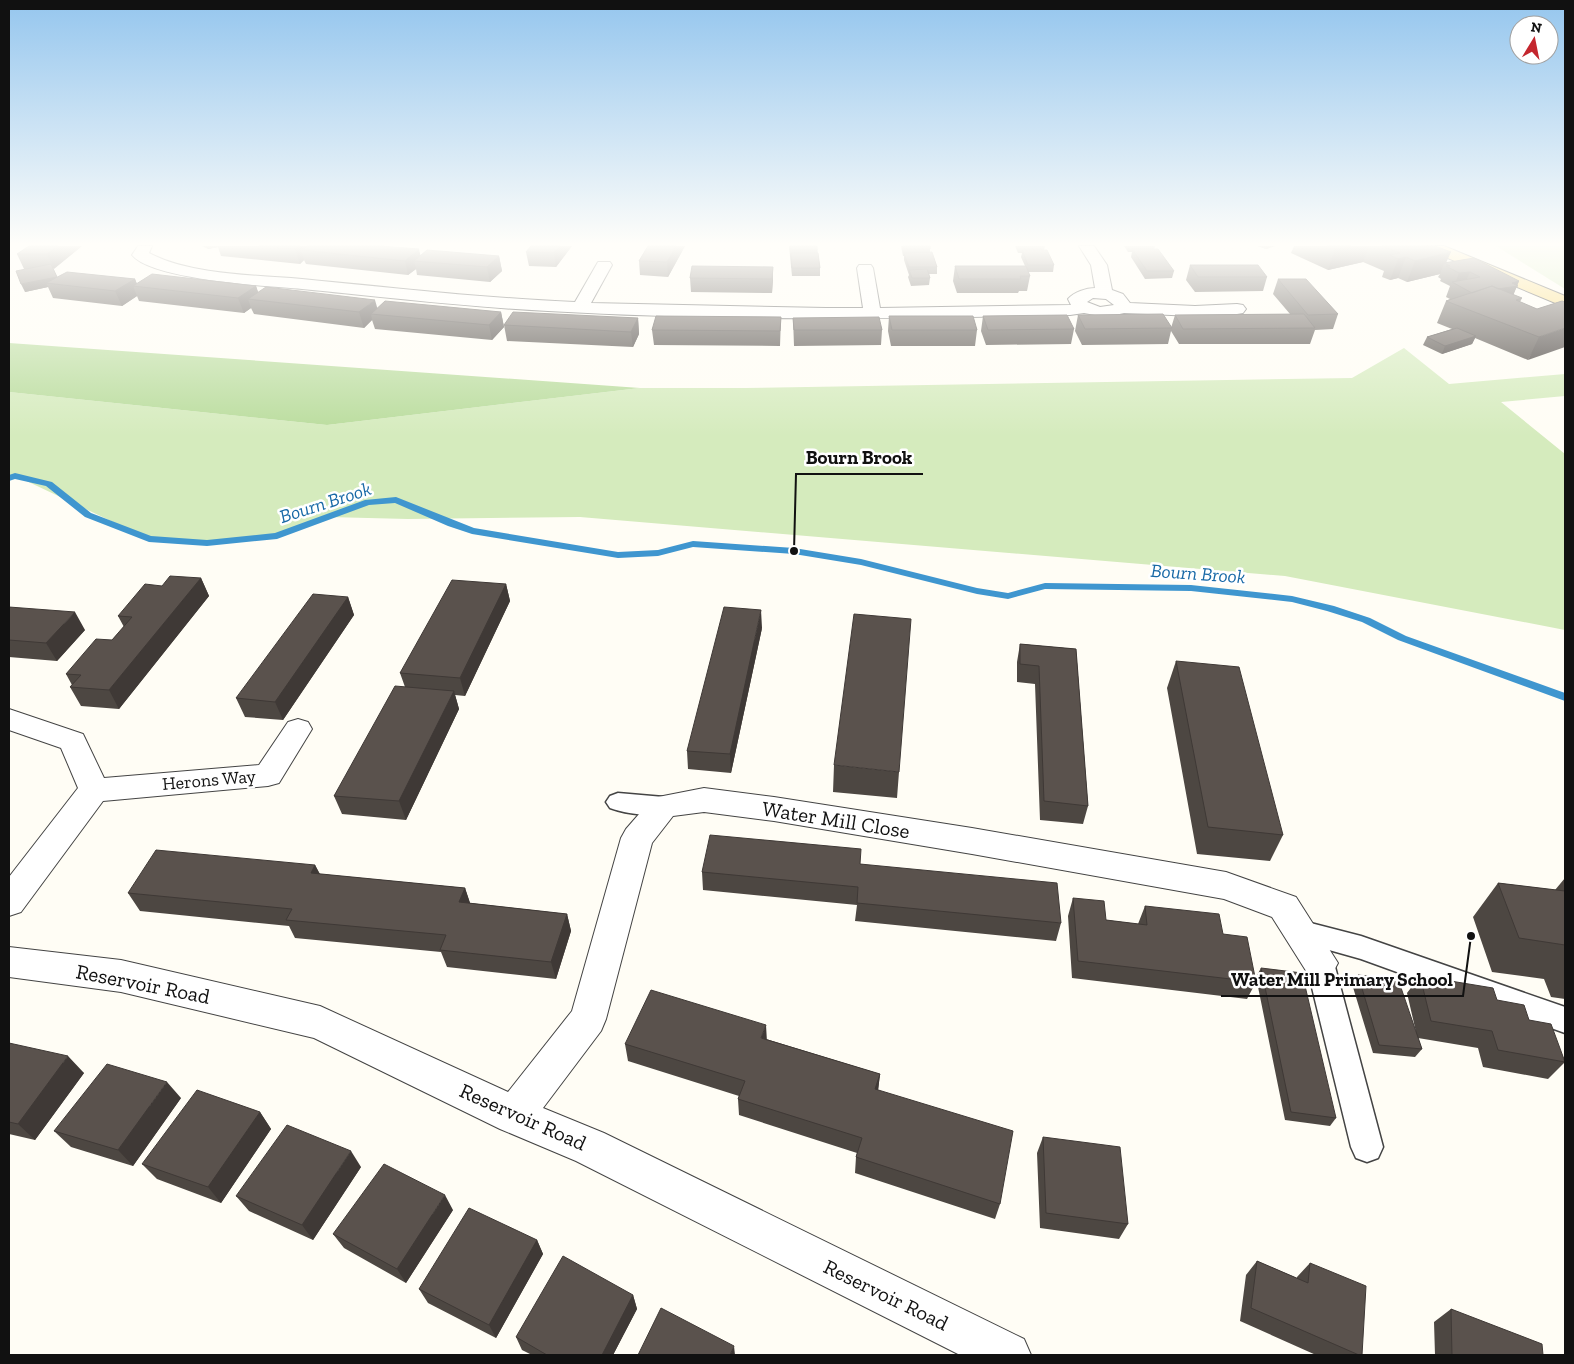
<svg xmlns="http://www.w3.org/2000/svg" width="1574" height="1364" viewBox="0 0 1574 1364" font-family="'Zilla Slab',serif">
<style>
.green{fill:#d5ebbd}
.forest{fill:#b9dc9c}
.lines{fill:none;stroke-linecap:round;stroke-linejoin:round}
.stream{fill:#3f96cf;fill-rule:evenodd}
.service-casing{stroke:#444;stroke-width:3}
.minor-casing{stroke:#444;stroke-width:2}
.primary-casing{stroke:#222;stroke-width:2}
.service{fill:#fff;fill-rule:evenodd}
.minor{fill:#fff;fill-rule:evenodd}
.primary{fill:#f9d66b;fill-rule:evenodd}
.wall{fill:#4d4742}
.shaded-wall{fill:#3f3936}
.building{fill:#5a524d;stroke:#3f3936}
.labels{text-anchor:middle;stroke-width:5;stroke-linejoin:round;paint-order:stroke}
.street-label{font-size:18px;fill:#111;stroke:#fff}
.water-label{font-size:19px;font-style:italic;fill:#1768a6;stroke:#fff}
.near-street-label{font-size:21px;fill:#111;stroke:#fff}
.leader{fill:none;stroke:#111;stroke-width:2}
.callout-dot{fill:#111;stroke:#fff;stroke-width:2}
.callout-label{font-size:19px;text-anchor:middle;font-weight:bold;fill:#111;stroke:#fff;stroke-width:5;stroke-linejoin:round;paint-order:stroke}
</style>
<rect width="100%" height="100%" fill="#fffdf5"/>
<path class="green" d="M 1496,246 L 1565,246 L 1565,289 Z
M 1404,348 L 1449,384 L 1565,374 L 1565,396 L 1501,402 L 1565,454 L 1565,630 L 1285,576 L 580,517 L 408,519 L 328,517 L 277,536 L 207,543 L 149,539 L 16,476 L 9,478 L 9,392 L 327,425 L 640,388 L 745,388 L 1352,378 Z"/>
<path class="forest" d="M 9,343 L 640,388 L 327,425 L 9,392 Z"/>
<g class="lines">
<path class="stream" d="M 15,473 L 52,482 L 91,513 L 151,536 L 207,540 L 275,533 L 365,500 L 396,497 L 474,528 L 618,552 L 658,550 L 693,541 L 794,548 L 861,559 L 977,588 L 1008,593 L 1045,583 L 1191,585 L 1292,596 L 1334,606 L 1370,618 L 1406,636 L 1565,693 L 1565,701 L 1398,640 L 1362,622 L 1327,611 L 1292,602 L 1191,591 L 1045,589 L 1008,599 L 977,594 L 861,565 L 794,554 L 693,547 L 658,556 L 618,558 L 472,534 L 448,526 L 395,503 L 369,505 L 277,539 L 207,546 L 149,542 L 85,517 L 46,486 L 15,479 L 9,481 L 9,475 Z"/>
<defs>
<path id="service" d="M 618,793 L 664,797 L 672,800 L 676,806 L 672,812 C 655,818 627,814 610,808 L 606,802 L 610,796 Z
M 1299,920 L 1361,936 L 1565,1007 L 1565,1033 L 1361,959 L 1290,939 L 1286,931 L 1290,923 Z
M 1320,951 L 1330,955 L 1334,963 L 1383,1147 L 1378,1158 L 1367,1162 L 1356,1158 L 1351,1147 L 1306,963 L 1310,955 Z"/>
<path id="minor" d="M 138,246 L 152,246 L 149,253 C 190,275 256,275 302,279 C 393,288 483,298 575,302 L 598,262 L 610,262 L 612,265 L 591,303 L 826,308 L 863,308 L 857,268 L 859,265 L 871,265 L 873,268 L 880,308 L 1071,305 L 1068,299 C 1074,292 1086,288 1095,288 L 1091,265 L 1079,246 L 1094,246 L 1107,265 L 1112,290 L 1123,294 L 1130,303 L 1195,306 L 1237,304 L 1243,305 L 1246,309 L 1243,313 L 1237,314 L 1195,316 L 1124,313 L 1106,317 L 1084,313 L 1070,315 C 896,319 722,321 548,311 C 466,307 384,297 302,289 C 268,286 152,280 132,255 ZM 1093,298 L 1106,299 L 1114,305 L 1100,307 L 1087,302 Z
M 9,709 L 83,734 L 104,778 L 259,765 L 288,722 L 298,719 L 308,722 L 312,729 L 279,783 L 268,786 L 103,801 L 21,912 L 9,916 L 9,877 L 78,788 L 61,748 L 9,730 Z
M 704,788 L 774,797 L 972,828 L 1226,872 L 1296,897 L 1338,963 L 1332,974 L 1320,978 L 1308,974 L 1272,917 L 1224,899 L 972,854 L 774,821 L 704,812 L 673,816 L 652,843 L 606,1019 L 601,1031 L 543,1108 L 604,1133 L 1024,1339 L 1031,1355 L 960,1355 L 576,1161 L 500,1129 L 314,1038 L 121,992 L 9,977 L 9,947 L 121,960 L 320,1006 L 508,1092 L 572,1011 L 621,838 L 626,829 L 653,798 Z"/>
<path id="primary" d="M 1424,246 L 1444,246 L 1565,296 L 1565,307 L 1426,249 Z"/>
</defs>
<use href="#service" class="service-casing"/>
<use href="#minor" class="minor-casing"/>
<use href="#primary" class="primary-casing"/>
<use href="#service" class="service"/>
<use href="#minor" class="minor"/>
<use href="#primary" class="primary"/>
</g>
<path class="wall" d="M 29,246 L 82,246 L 53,269 L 57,277 L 135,279 L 137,284 L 256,286 L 258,292 L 377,308 L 501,312 L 504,327 L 492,340 L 375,329 L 372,320 L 364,328 L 254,314 L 251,308 L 244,313 L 139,301 L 137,296 L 122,306 L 53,298 L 48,287 L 25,292 L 29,269 L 24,269 L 17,254 Z
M 202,246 L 381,246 L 421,255 L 499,256 L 502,271 L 490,282 L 417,275 L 416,269 L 408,275 L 306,264 L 304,260 L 300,264 L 221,256 L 218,247 L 208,249 Z
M 531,246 L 572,246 L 556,267 L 529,266 L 526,252 Z
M 648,246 L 685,246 L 668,277 L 640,275 L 639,261 Z
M 789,246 L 817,246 L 820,268 L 820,276 L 792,276 Z
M 901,246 L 930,246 L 930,252 L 937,267 L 937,274 L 929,274 L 930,278 L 929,285 L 911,286 L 908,277 L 909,275 L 904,260 L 904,256 L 903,256 Z
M 1015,246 L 1045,246 L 1044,250 L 1054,265 L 1053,272 L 1028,272 L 1030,276 L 1027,291 L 1019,291 L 1018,293 L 957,293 L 953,281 L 955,266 L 1025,266 L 1021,257 L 1022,253 L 1018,253 Z
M 1124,246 L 1155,246 L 1154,249 L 1174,271 L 1172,278 L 1145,279 L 1131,257 L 1132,252 L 1128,252 Z
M 1257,246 L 1275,246 L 1266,249 Z
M 1294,246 L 1435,246 L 1446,262 L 1519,281 L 1513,295 L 1522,298 L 1520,302 L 1537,309 L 1562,301 L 1528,360 L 1475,338 L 1472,344 L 1442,354 L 1423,345 L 1427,337 L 1452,329 L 1437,323 L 1446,301 L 1450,299 L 1446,297 L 1450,286 L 1440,281 L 1441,279 L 1438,277 L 1440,274 L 1407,282 L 1398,278 L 1390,280 L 1382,277 L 1384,271 L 1363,262 L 1328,270 L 1291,253 Z
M 1190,265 L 1267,277 L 1263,291 L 1195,292 L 1186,280 Z
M 773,267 L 772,293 L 691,292 L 690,278 Z
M 1278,279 L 1338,314 L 1333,329 L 1315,330 L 1310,344 L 1179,344 L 1171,331 L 1168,344 L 1082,345 L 1075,331 L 1078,315 L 1171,328 L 1175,315 L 1290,314 L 1273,294 Z
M 889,316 L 977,330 L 975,346 L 891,346 L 888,331 Z
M 983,316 L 1074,329 L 1071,344 L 986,345 L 981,331 Z
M 781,317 L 780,346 L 654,345 L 652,330 Z
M 638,318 L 639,334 L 633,347 L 507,341 L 504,325 Z
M 793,318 L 882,330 L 881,345 L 794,346 Z
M 201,578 L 209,596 L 119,709 L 81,706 L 70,687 L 72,685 L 66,674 L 112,640 L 124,627 L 118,616 L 162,586 Z
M 506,584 L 510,601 L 465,696 L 455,695 L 459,709 L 406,820 L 342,814 L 334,796 L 405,687 L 400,673 Z
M 348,597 L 354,615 L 283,720 L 245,717 L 236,698 Z
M 9,607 L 85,630 L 57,661 L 9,657 Z
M 762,628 L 731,773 L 688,769 L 687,751 Z
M 1020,644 L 1076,649 L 1088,806 L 1083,824 L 1040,820 L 1035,684 L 1017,682 L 1017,662 Z
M 1176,661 L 1283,835 L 1270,861 L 1197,854 L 1167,688 Z
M 834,765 L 899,772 L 897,798 L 833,792 Z
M 860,864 L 1061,923 L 1056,941 L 855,921 L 857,905 L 703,890 L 702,872 Z
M 315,865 L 320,874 L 465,888 L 470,903 L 567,914 L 571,931 L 556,979 L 447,967 L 441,952 L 295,938 L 289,926 L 140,911 L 128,893 Z
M 1565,878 L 1565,999 L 1551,997 L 1544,979 L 1492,972 L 1473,917 L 1498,883 L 1555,890 Z
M 1073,898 L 1106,920 L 1138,924 L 1145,906 L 1223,934 L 1256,982 L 1247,999 L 1072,978 L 1068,916 Z
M 1261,968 L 1336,1118 L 1330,1126 L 1285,1120 L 1256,977 Z
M 1358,975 L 1416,1032 L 1407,993 L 1420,976 L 1497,1000 L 1529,1020 L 1565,1062 L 1548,1079 L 1483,1067 L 1478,1048 L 1418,1038 L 1422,1049 L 1415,1057 L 1373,1053 L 1352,984 Z
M 766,1039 L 880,1074 L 878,1090 L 1000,1204 L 995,1219 L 855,1173 L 856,1157 L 857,1153 L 739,1115 L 738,1099 L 739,1096 L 628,1061 L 625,1044 Z
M 9,1043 L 84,1073 L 35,1140 L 9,1134 Z
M 181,1098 L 133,1166 L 71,1147 L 54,1131 Z
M 260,1112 L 271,1129 L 221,1203 L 157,1179 L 142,1164 Z
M 1043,1137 L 1128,1224 L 1119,1239 L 1040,1228 L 1037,1153 Z
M 361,1167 L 313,1240 L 249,1211 L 236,1196 Z
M 453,1210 L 406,1283 L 344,1248 L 333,1234 Z
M 537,1240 L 543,1254 L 496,1338 L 428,1303 L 419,1289 Z
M 1257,1261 L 1297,1278 L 1297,1277 L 1310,1263 L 1362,1355 L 1316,1355 L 1240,1321 L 1246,1275 Z
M 633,1295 L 637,1309 L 613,1355 L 532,1355 L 522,1350 L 516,1337 Z
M 1451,1309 L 1543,1355 L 1435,1355 L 1434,1322 Z"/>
<path class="shaded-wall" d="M 58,246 L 82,246 L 54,269 L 47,254 Z
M 206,246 L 218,246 L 218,247 L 208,249 Z
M 300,246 L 314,246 L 301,250 L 304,260 L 300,264 L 295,249 Z
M 560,246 L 572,246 L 556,267 L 554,253 Z
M 676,246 L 685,246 L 668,277 L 667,262 Z
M 1267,246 L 1275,246 L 1266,249 Z
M 1351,246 L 1369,246 L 1363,262 L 1328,270 L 1335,249 Z
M 419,249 L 422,262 L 414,261 L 416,269 L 408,275 L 405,261 Z
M 1451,252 L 1446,263 L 1444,263 L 1440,274 L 1407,282 L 1415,261 Z
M 499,256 L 502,271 L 490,282 L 487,267 Z
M 1406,257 L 1398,278 L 1390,280 L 1398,259 Z
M 773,267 L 773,281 L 772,293 L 772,279 Z
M 1470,272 L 1463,287 L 1455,284 L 1459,273 Z
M 57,277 L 60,284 L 46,283 L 48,287 L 25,292 L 21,284 Z
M 135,279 L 138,287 L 133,286 L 137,296 L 122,306 L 115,291 Z
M 1519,281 L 1511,301 L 1472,293 L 1512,283 Z
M 256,286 L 261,301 L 248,299 L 251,308 L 244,313 L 238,298 Z
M 375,300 L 379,314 L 371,314 L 372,320 L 364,328 L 359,312 Z
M 501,312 L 504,327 L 492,340 L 489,325 Z
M 638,318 L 639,334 L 633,347 L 631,332 Z
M 1565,328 L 1565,347 L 1528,360 L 1539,337 Z
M 1476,336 L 1472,344 L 1442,354 L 1445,346 Z
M 201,578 L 209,596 L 119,709 L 109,690 Z
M 506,584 L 510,601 L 465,696 L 460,678 Z
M 348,597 L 354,615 L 283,720 L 275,702 Z
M 761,610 L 762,628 L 731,773 L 730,754 Z
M 75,612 L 85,630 L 57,661 L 46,643 Z
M 454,691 L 459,709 L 406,820 L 399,801 Z
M 315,865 L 324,883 L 311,873 Z
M 465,888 L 471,906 L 459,902 Z
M 567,914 L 571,931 L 556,979 L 551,962 Z
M 766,1025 L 767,1042 L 761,1038 Z
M 68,1056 L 84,1073 L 35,1140 L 18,1124 Z
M 880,1074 L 878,1091 L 875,1089 Z
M 167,1082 L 181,1098 L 133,1166 L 118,1150 Z
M 260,1112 L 271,1129 L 221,1203 L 208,1187 Z
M 351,1151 L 361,1167 L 313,1240 L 302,1225 Z
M 445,1195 L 453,1210 L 406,1283 L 397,1269 Z
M 537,1240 L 543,1254 L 496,1338 L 489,1325 Z
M 633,1295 L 637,1309 L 613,1355 L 602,1355 Z
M 734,1346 L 735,1355 L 730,1355 Z"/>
<path class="building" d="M 29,246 L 58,246 L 47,254 L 17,254 Z
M 259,246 L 300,246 L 295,249 Z
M 308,246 L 381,246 L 419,249 L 405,261 L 301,250 Z
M 531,246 L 560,246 L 554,253 L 526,252 Z
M 648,246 L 676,246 L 667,262 L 639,261 Z
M 790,246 L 817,246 L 817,250 L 790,250 Z
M 903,246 L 930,246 L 930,249 L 904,249 Z
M 1327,246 L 1351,246 L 1335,249 Z
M 1382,246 L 1435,246 L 1451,252 L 1415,261 L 1406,257 L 1398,259 L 1390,255 L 1400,253 Z
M 1132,249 L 1158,249 L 1174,271 L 1147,271 Z
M 427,250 L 499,256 L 487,267 L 414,261 Z
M 1022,250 L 1047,250 L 1054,265 L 1028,265 Z
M 932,252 L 937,267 L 909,267 L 904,253 Z
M 791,253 L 818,253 L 820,268 L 792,268 Z
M 1474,258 L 1519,281 L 1512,283 L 1518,286 L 1498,289 L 1492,286 L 1472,293 L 1452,282 L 1480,277 L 1470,272 L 1459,273 L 1446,266 L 1450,266 L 1444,263 Z
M 51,264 L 57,277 L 21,284 L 16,271 Z
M 1190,265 L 1258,265 L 1267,277 L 1198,277 Z
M 692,266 L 773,267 L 772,279 L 690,278 Z
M 955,266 L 1026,266 L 1030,276 L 1020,276 L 1021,279 L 959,279 Z
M 927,269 L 930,278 L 912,278 L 909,270 Z
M 67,272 L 135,279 L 115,291 L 46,283 Z
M 152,274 L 256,286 L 238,298 L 133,286 Z
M 1278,279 L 1306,279 L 1338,314 L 1308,315 Z
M 1492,286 L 1522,298 L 1516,300 L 1537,309 L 1562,301 L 1565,302 L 1565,328 L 1539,337 L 1446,301 Z
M 266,287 L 375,300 L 359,312 L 248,299 Z
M 385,301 L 501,312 L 489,325 L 371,314 Z
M 513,312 L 638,318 L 631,332 L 504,325 Z
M 1163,314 L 1172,328 L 1085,329 L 1078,315 Z
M 1304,314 L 1315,328 L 1183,329 L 1175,315 Z
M 1067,315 L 1074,329 L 988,330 L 983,316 Z
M 656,316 L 781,317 L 780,331 L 652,330 Z
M 889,316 L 973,316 L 977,330 L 892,330 Z
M 879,317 L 882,330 L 794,330 L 793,318 Z
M 1457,328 L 1476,336 L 1445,346 L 1427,337 Z
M 170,576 L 201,578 L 109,690 L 70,687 L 81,675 L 66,674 L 96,639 L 112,640 L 132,617 L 118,616 L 145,584 L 162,586 Z
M 452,580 L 506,584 L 460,678 L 400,673 Z
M 313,594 L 348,597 L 275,702 L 236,698 Z
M 9,607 L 75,612 L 46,643 L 9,640 Z
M 724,607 L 761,610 L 730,754 L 687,751 Z
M 854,614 L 911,619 L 899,772 L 834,765 Z
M 1020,644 L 1076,649 L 1088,806 L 1044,801 L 1039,666 L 1020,664 Z
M 1176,661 L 1239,667 L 1283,835 L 1208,827 Z
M 395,686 L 454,691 L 399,801 L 334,796 Z
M 710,835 L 861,849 L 860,864 L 1057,883 L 1061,923 L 857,903 L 858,887 L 702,872 Z
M 156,850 L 315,865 L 311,873 L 465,888 L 459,902 L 567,914 L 551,962 L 440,950 L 446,935 L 286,920 L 292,909 L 128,893 Z
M 1498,883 L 1565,891 L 1565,945 L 1519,938 Z
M 1073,898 L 1104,901 L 1106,920 L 1147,925 L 1145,906 L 1219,914 L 1223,934 L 1247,937 L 1256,982 L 1078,961 Z
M 1261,968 L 1302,973 L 1336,1118 L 1291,1112 Z
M 1358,975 L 1398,979 L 1422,1049 L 1379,1045 Z
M 1420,976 L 1493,988 L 1497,1000 L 1524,1005 L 1529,1020 L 1551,1024 L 1565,1062 L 1498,1050 L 1492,1031 L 1431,1021 Z
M 651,990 L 766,1025 L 761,1038 L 880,1074 L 875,1089 L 1013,1131 L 1000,1204 L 856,1157 L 862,1138 L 738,1099 L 745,1081 L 625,1044 Z
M 9,1043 L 68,1056 L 18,1124 L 9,1122 Z
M 107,1064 L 167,1082 L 118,1150 L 54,1131 Z
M 197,1090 L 260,1112 L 208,1187 L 142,1164 Z
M 287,1125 L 351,1151 L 302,1225 L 236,1196 Z
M 1043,1137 L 1120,1147 L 1128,1224 L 1046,1213 Z
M 384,1164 L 445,1195 L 397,1269 L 333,1234 Z
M 469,1208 L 537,1240 L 489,1325 L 419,1289 Z
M 563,1256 L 633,1295 L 602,1355 L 547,1355 L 516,1337 Z
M 1257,1261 L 1308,1283 L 1310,1263 L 1366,1286 L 1362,1355 L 1359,1355 L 1251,1308 Z
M 661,1308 L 734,1346 L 730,1355 L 638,1355 Z
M 1451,1309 L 1542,1344 L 1543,1355 L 1452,1355 Z"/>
<linearGradient id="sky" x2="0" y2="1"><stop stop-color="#95c6ee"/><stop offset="0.56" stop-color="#fffefa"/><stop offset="1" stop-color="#fffefa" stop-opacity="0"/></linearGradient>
<rect width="1574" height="436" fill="url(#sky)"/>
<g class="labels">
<g class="street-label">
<text transform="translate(209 780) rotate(-5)" y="6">Herons Way</text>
</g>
<g class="water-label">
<text transform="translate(325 502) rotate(-18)" y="7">Bourn Brook</text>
<text transform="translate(1198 573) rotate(4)" y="7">Bourn Brook</text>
</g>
<g class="near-street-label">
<text transform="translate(836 820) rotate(9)" y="7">Water Mill Close</text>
<text transform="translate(143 984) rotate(11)" y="7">Reservoir Road</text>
<text transform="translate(523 1117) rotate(24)" y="7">Reservoir Road</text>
<text transform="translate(886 1295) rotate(26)" y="7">Reservoir Road</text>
</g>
</g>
<path class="leader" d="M794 551L796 474H923M1471 936L1463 996H1221"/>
<g class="callout-dot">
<circle cx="794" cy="551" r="5"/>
<circle cx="1471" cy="936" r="5"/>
</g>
<g class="callout-label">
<text x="859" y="464">Bourn Brook</text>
<text x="1342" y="986">Water Mill Primary School</text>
</g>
<rect width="1574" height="1364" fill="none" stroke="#111111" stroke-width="20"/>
<g transform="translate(1534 40) rotate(10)"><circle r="24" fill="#ffffff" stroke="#a0a0a0"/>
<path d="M0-4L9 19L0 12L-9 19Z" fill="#c4262e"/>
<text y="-8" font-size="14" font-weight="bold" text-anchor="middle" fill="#111111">N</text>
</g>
</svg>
